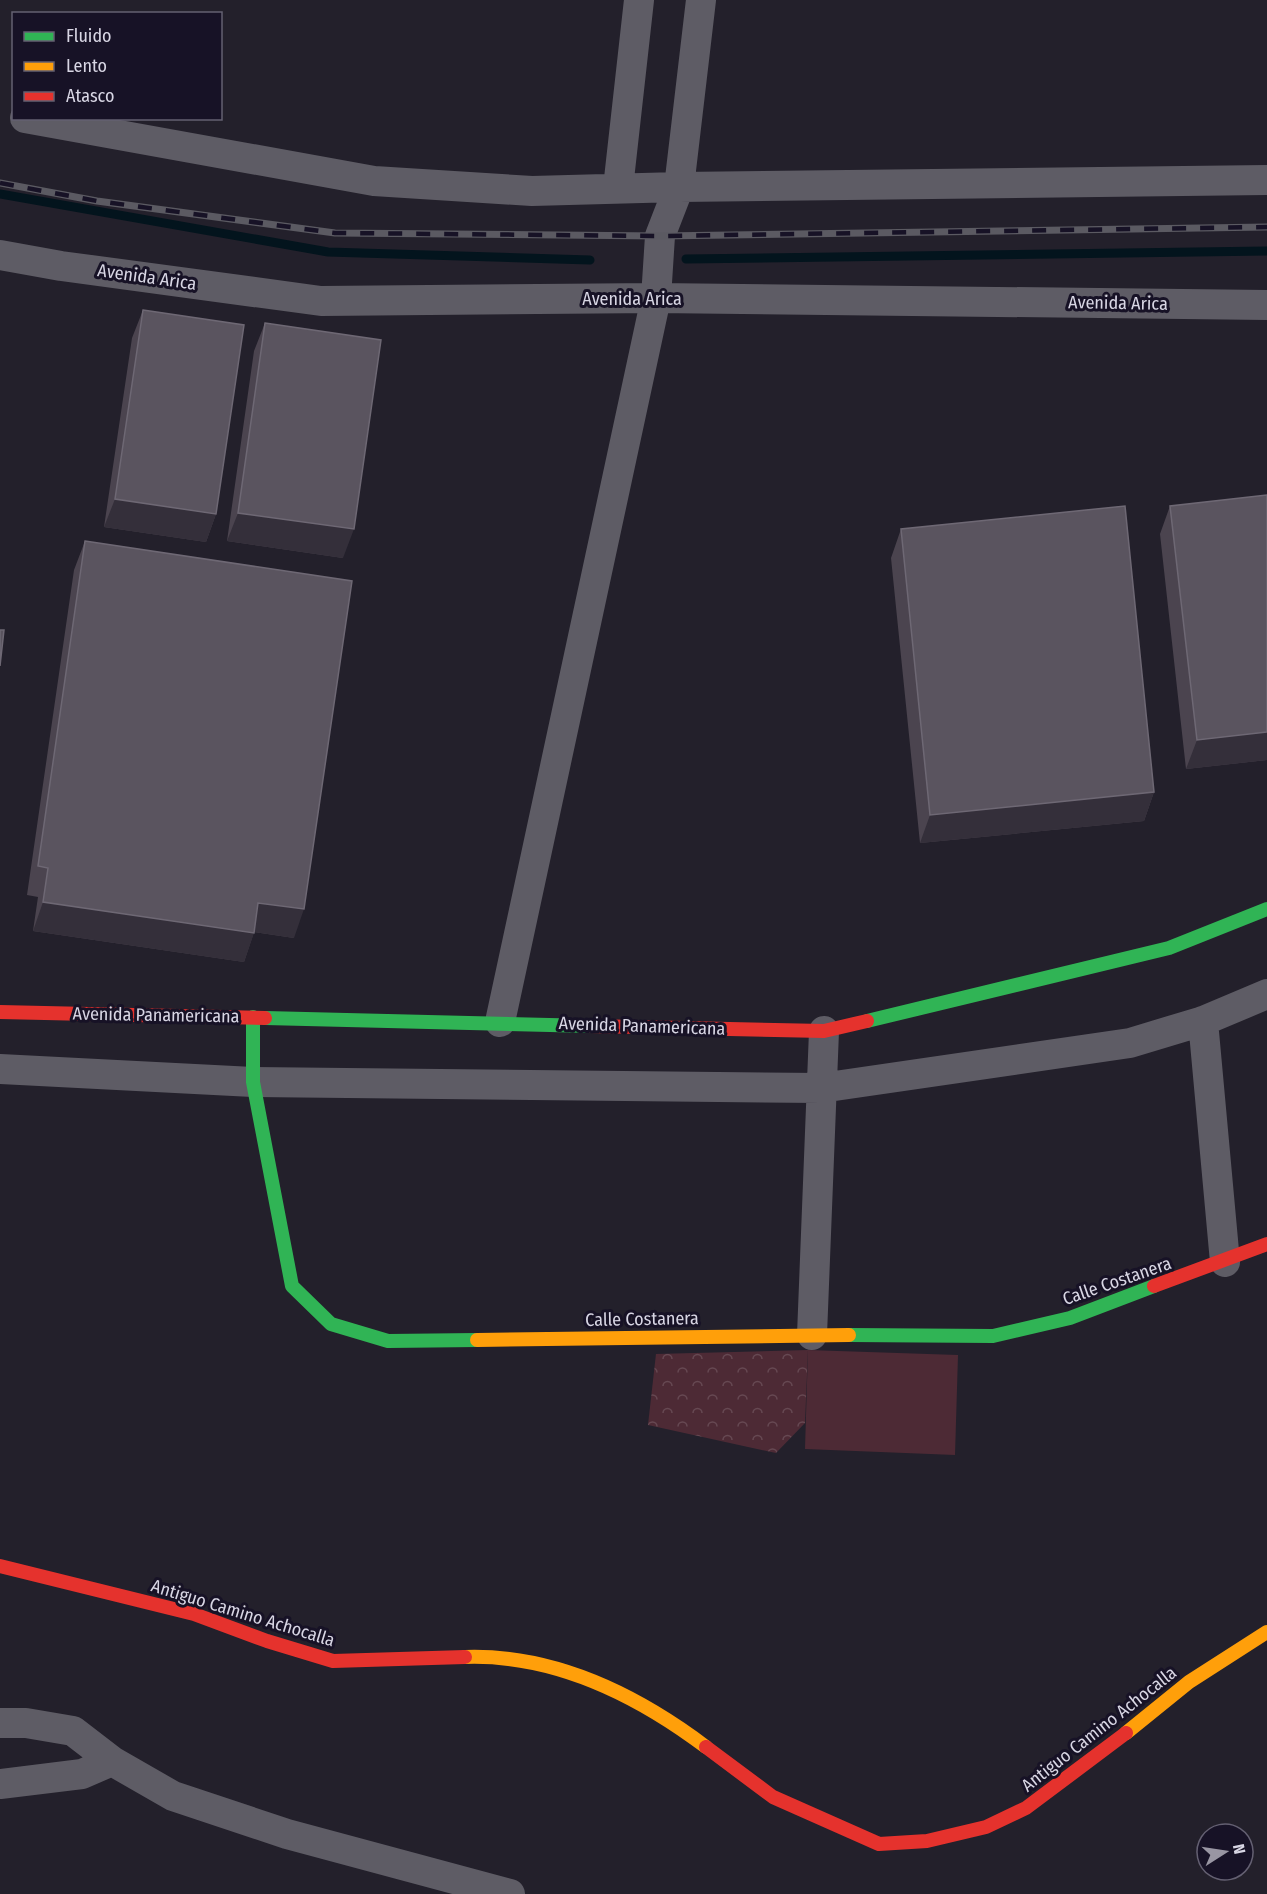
<svg xmlns="http://www.w3.org/2000/svg" width="1267" height="1894" viewBox="0 0 1267 1894" font-family="'Fira Sans Condensed',sans-serif">
<style>
.park{fill:url(#park-crowns)}
.pitch{fill:#4d2a35}
.lines{fill:none;stroke-linecap:round;stroke-linejoin:round}
.stream{stroke:#03141d;stroke-width:9}
.street{stroke:#5e5c65;stroke-width:30}
.fast{stroke:#30b455;stroke-width:14}
.slow{stroke:#ff9f0a;stroke-width:14}
.jam{stroke:#e5322d;stroke-width:14}
.rail-casing{stroke:#5b5a62;stroke-width:7}
.rail{stroke:#171226;stroke-width:4.5;stroke-dasharray:14;stroke-linecap:butt}
.wall{fill:#4b444f}
.shaded-wall{fill:#342f3a}
.building{fill:#5a545f;stroke:#6e6874;stroke-width:1.5}
.labels{text-anchor:middle;stroke-width:6;stroke-linejoin:round;paint-order:stroke}
.street-label{font-size:18px;fill:#d8d6e4;stroke:#171226}
</style>
<defs>
<pattern id="park-crowns" width="20" height="18" patternUnits="userSpaceOnUse" patternTransform="scale(1.5)"><rect width="20" height="18" fill="#4d2a35"/><path d="M2 6a3 3 0 1 1 6 0M12 15a3 3 0 1 1 6 0" fill="none" stroke="#664852"/></pattern>
</defs>
<rect width="100%" height="100%" fill="#23202b"/>
<path class="park" d="M 808,1350 L 805,1423 L 776,1453 L 648,1425 L 656,1354 Z"/>
<path class="pitch" d="M 808,1350 L 958,1355 L 955,1455 L 805,1449 Z"/>
<g class="lines">
<path class="stream" d="M 0,194 L 328,252 L 590,260
M 686,259 L 1267,251"/>
<path class="street" d="M 25,118 L 374,181 L 532,191 L 679,187 L 1267,180
M 618,188 L 639,0
M 0,255 L 61,266 L 321,301 L 656,298 L 1267,305
M 1203,1021 L 1225,1262
M 500,1022 L 656,298 L 660,236 L 679,187 L 701,0
M 0,1069 L 253,1082 L 821,1088 L 1130,1043 L 1203,1021 L 1267,994
M 812,1335 L 824,1031
M 0,1723 L 26,1723 L 73,1731 L 112,1761 L 173,1796 L 287,1834 L 510,1894
M 0,1784 L 82,1774 L 112,1761"/>
<path class="fast" d="M 253,1017 L 253,1082 L 292,1286 L 331,1324 L 388,1341 L 477,1340
M 265,1018 L 591,1026
M 867,1021 L 1169,948 L 1267,909
M 849,1335 L 993,1336 L 1070,1318 L 1154,1286"/>
<path class="slow" d="M 477,1340 L 849,1335
M 465,1657 C 554,1654 637,1695 706,1747
M 1126,1733 L 1189,1682 L 1267,1632"/>
<path class="jam" d="M 0,1012 L 265,1018
M 591,1026 L 824,1031 L 867,1021
M 1154,1286 L 1267,1244
M 0,1566 L 194,1614 L 267,1641 L 333,1661 L 465,1657
M 706,1747 L 773,1797 L 879,1844 L 927,1841 L 986,1827 L 1026,1808 L 1126,1733"/>
<defs>
<path id="rail" d="M 0,183 L 97,201 L 335,233 L 660,236 L 1267,227"/>
</defs>
<use href="#rail" class="rail-casing"/>
<use href="#rail" class="rail"/>
</g>
<path class="wall" d="M 143,310 L 216,514 L 206,542 L 104,527 L 132,338 Z
M 265,323 L 343,558 L 227,541 L 254,351 Z
M 1170,506 L 1267,760 L 1186,769 L 1160,534 Z
M 901,529 L 1154,792 L 1144,821 L 920,843 L 891,558 Z
M 85,541 L 294,938 L 254,932 L 244,962 L 33,931 L 38,897 L 27,895 L 74,570 Z"/>
<path class="shaded-wall" d="M 115,499 L 216,514 L 206,542 L 104,527 Z
M 238,513 L 354,529 L 343,558 L 227,541 Z
M 1267,732 L 1267,760 L 1186,769 L 1197,740 Z
M 1154,792 L 1144,821 L 920,843 L 930,815 Z
M 43,902 L 254,933 L 244,962 L 33,931 Z
M 258,903 L 304,909 L 294,938 L 248,931 Z"/>
<path class="building" d="M 143,310 L 244,325 L 216,514 L 115,499 Z
M 265,323 L 381,340 L 354,529 L 238,513 Z
M 1267,495 L 1267,732 L 1197,740 L 1170,506 Z
M 1125,506 L 1154,792 L 930,815 L 901,529 Z
M 85,541 L 352,581 L 304,909 L 258,903 L 254,933 L 43,902 L 48,868 L 38,866 Z
M 0,630 L 4,630 L 0,666 Z"/>
<g class="labels">
<g class="street-label">
<text transform="translate(147 277) rotate(8)" y="6">Avenida Arica</text>
<text x="632" y="305">Avenida Arica</text>
<text transform="translate(1118 303) rotate(1)" y="6">Avenida Arica</text>
<text transform="translate(156 1015) rotate(1)" y="6">Avenida Panamericana</text>
<text transform="translate(642 1026) rotate(2)" y="6">Avenida Panamericana</text>
<text transform="translate(1117 1281) rotate(-19)" y="6">Calle Costanera</text>
<text transform="translate(642 1319) rotate(-1)" y="6">Calle Costanera</text>
<text transform="translate(243 1613) rotate(17)" y="6">Antiguo Camino Achocalla</text>
<text transform="translate(1099 1729) rotate(-38)" y="6">Antiguo Camino Achocalla</text>
</g>
</g>
<rect x="12" y="12" width="210" height="108" fill="#171226" stroke="#646072" stroke-width="1.5"/>
<rect x="24" y="32" width="30" height="9" fill="#30b455" stroke="#646072" stroke-width="1.5"/>
<text x="66" y="42" font-size="18" fill="#d8d6e4">Fluido</text>
<rect x="24" y="62" width="30" height="9" fill="#ff9f0a" stroke="#646072" stroke-width="1.5"/>
<text x="66" y="72" font-size="18" fill="#d8d6e4">Lento</text>
<rect x="24" y="92" width="30" height="9" fill="#e5322d" stroke="#646072" stroke-width="1.5"/>
<text x="66" y="102" font-size="18" fill="#d8d6e4">Atasco</text>
<g transform="translate(1225 1852) rotate(78)"><circle r="28" fill="#171226" stroke="#646072" stroke-width="1.5"/>
<path d="M0-4.5L10 22L0 15L-10 22Z" fill="#9996a3"/>
<text y="-9" font-size="16" font-weight="bold" text-anchor="middle" fill="#d8d6e4">N</text>
</g>
</svg>
